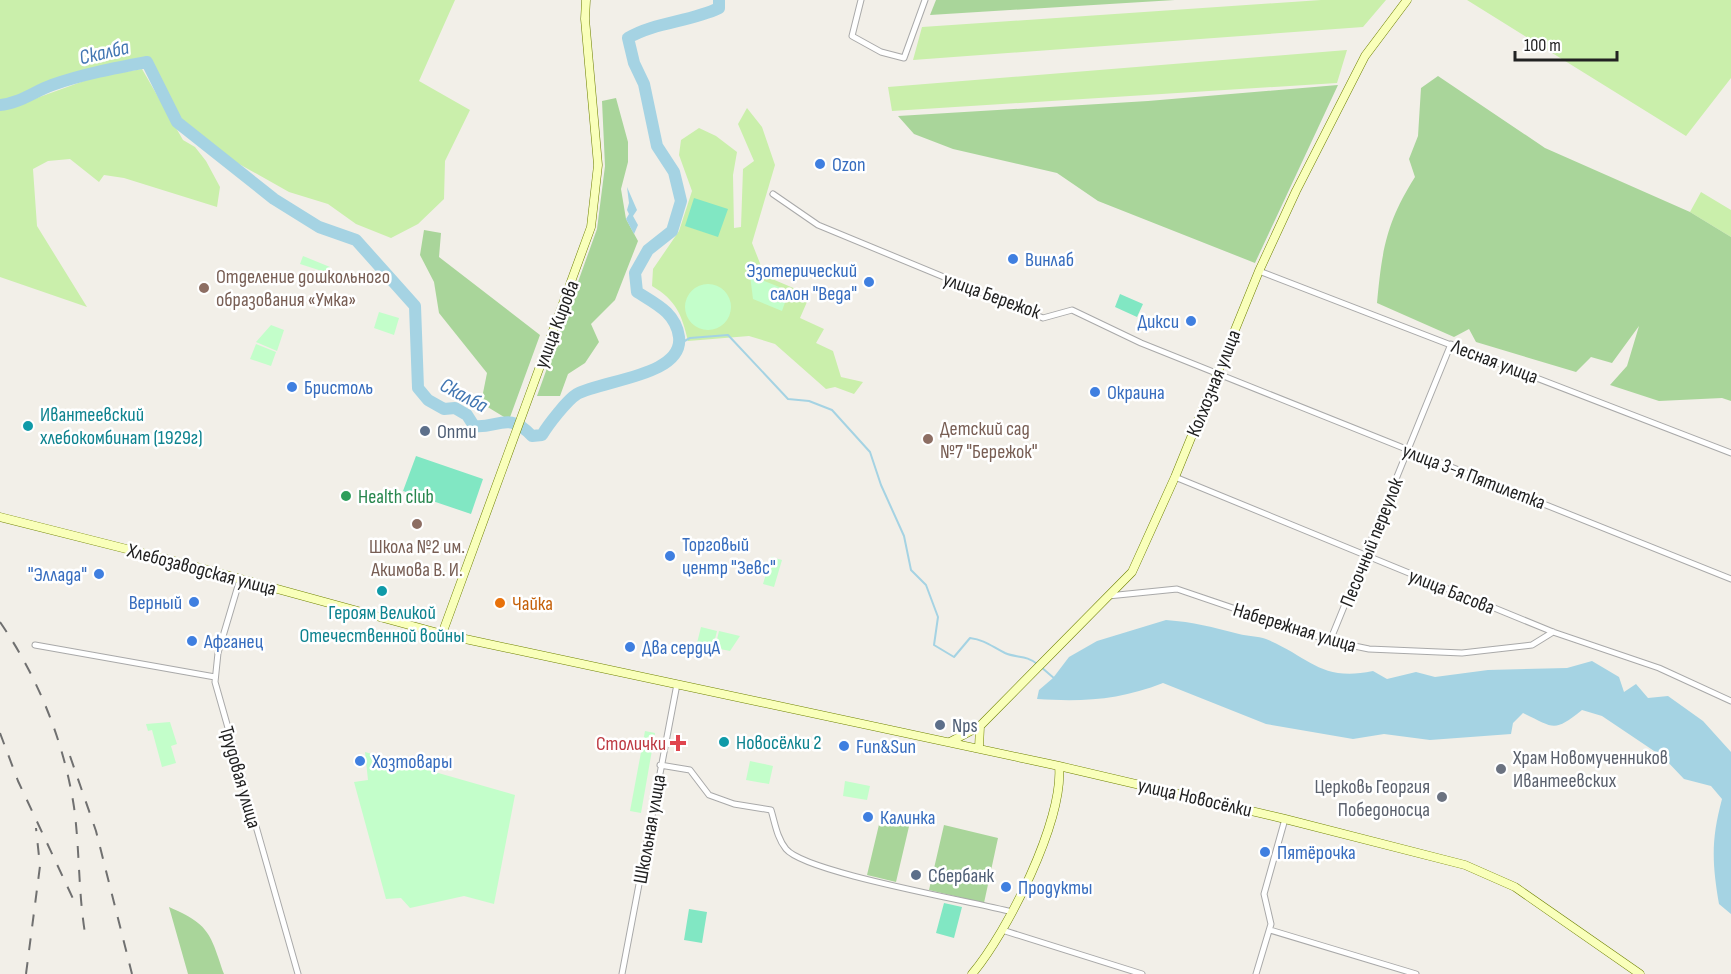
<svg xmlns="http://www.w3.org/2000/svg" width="1731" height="974" viewBox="0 0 1731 974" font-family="'Sofia Sans Condensed',sans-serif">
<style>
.grass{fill:#caefab}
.forest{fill:#a9d59a}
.park{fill:#c3feca}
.pitch{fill:#81e7c3}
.water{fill:#a5d3e3}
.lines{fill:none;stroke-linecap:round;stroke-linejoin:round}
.stream{stroke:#a5d3e3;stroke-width:2}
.river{stroke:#a5d3e3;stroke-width:12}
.street-casing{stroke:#a9a9a9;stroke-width:7}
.secondary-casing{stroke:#6e8100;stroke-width:9}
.street{stroke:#fff;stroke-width:5}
.secondary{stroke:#f9ffba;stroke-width:8}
.rail{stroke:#707070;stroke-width:2;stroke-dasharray:12 12;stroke-linecap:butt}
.shop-dot{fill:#3f7fe0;stroke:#fff;stroke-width:2}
.education-dot{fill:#8d6e63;stroke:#fff;stroke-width:2}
.culture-dot{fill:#0f9aa8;stroke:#fff;stroke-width:2}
.service-dot{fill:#5c6f8a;stroke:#fff;stroke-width:2}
.leisure-dot{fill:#2e9e5b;stroke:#fff;stroke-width:2}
.food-dot{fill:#e8710a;stroke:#fff;stroke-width:2}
.health-dot{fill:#e0444e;stroke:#fff;stroke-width:2}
.worship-dot{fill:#6b7280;stroke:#fff;stroke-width:2}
.labels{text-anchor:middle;stroke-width:5;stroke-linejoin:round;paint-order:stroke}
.shop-label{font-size:20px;fill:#366cbe;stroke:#fff;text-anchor:start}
.education-label{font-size:20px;fill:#785e54;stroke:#fff;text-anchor:start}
.street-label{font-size:20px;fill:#222;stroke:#fff}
.culture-label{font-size:20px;fill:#0d838f;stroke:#fff;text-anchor:start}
.service-label{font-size:20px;fill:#4e5e75;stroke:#fff;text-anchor:start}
.leisure-label{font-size:20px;fill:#27864d;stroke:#fff;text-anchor:start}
.food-label{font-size:20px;fill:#c56008;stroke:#fff;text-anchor:start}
.health-label{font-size:20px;fill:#be3a42;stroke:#fff;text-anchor:end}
.worship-label{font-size:20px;fill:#5b616d;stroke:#fff;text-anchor:start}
.water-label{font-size:21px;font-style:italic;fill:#4276b2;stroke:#fff}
</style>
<rect width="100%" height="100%" fill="#f2efe8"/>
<path class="grass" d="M 0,0 L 455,0 L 419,81 L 470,110 L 445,161 L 444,199 L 418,224 L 391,238 L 356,224 L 328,204 L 289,192 L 207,146 L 177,122 L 147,62 C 114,68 83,74 52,85 C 35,91 18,104 0,105 Z
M 1321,0 L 1386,0 L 1363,27 L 913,60 L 922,27 Z
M 1467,0 L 1731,0 L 1731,78 L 1686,136 Z
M 1347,50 L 1337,83 L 892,111 L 888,87 Z
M 142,69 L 183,140 L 195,147 L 206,161 L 220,187 L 217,207 L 124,178 L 104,175 L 99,182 L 70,159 L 48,161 L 33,169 L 37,226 L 87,307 L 0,277 L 0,107 L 9,108 L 95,77 Z
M 747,108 L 762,127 L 775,165 L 752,243 L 765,276 L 810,295 L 800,318 L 824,329 L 816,343 L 833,351 L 841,377 L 863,382 L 854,394 L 835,387 L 826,389 L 775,344 L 749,336 L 688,341 C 682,315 676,300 652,286 L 653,269 L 679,231 L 692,191 L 679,155 L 681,140 L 699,128 L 716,136 L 737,152 L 733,175 L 734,228 L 741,227 L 743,169 L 754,161 L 738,124 Z
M 1701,192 L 1731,210 L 1731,237 L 1690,212 Z"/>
<path class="forest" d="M 936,0 L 1175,0 L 930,15 Z
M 1438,76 L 1545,148 L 1690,212 L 1731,237 L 1731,401 L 1722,398 L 1659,401 L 1610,385 L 1627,366 L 1639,326 L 1612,363 L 1591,357 L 1576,372 L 1476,342 L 1469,329 L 1454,337 L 1377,303 C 1382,250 1386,223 1415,177 L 1409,159 L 1418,136 L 1421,88 Z
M 1338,85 L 1255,263 L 1098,201 L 1057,173 L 953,149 L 914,134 L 898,116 L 1148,101 Z
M 616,98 L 628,142 L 628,162 L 621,189 L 626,219 L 638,241 L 615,300 L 591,324 L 599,342 L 585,363 L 568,374 L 560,396 L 537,396 L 597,229 L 605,166 L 602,101 Z
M 424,230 L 441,233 L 439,257 L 540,335 L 509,420 L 481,403 L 487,373 L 439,313 L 434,282 L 420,255 Z
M 882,812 L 911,818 L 896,882 L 867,875 Z
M 944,825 L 998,838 L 984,903 L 929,890 Z
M 169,907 C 210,925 210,933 224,974 L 188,974 Z"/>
<path class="park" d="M 303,256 L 330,267 L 328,273 L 300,264 Z
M 750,275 L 789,291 L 782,311 L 753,299 Z
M685 307a23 23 0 1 1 46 0a23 23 0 1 1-46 0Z
M 379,312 L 399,318 L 394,335 L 374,328 Z
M 271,325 L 284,330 L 277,351 L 256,342 Z
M 256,344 L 276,352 L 271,366 L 250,359 Z
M 771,557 L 782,560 L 774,587 L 763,584 Z
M 701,627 L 717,631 L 713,647 L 697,643 Z
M 719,631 L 740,636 L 730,651 L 715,648 Z
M 170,722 L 177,744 L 171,746 L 176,763 L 162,767 L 152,730 L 148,731 L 146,724 Z
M 645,731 L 655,733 L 641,813 L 630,811 Z
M 365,752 L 515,795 L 494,904 L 464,896 L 410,908 L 401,898 L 386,899 L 354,782 L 368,780 Z
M 750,761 L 773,766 L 769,784 L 746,780 Z
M 845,781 L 870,786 L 867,800 L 843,796 Z"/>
<path class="pitch" d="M 694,198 L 728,209 L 718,237 L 685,226 Z
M 1120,294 L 1143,304 L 1137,317 L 1115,307 Z
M 416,456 L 483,479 L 471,514 L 403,491 Z
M 944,903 L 962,907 L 954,938 L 936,933 Z
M 689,909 L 707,912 L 702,943 L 684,940 Z"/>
<path class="water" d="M 627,187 L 637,210 L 633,216 L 638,225 L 634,234 L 626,219 L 629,214 L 627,210 L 629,203 Z
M 1166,620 C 1194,622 1212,627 1239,634 C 1247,636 1258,636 1266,639 C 1310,657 1320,682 1373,671 L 1387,679 L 1416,672 L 1435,677 L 1488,670 L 1567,668 L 1592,661 L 1619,677 L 1624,692 L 1636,684 L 1648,698 L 1668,696 L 1703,721 L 1731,752 L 1731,914 L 1719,904 C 1712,863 1711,840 1722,799 L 1711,786 L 1684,779 L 1663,757 L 1602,716 L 1582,710 C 1553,733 1555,728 1523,713 L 1513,723 L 1511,734 L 1430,740 L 1384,734 L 1353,739 L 1266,724 L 1163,683 C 1120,700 1083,702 1037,699 L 1039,690 L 1053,678 L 1069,657 L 1097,641 Z"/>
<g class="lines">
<path class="stream" d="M 679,344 L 690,338 L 728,335 L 788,399 L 809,401 L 832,410 L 870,452 L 881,485 L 904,536 L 911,570 L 926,585 L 938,617 L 934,645 L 954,657 L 970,638 C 985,640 991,646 1005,653 C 1016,658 1027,655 1037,664
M 1041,667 L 1055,679"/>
<path class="river" d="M 0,105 C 18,104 35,91 52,85 C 83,74 115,68 147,62 L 177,122 L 274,199 L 319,227 L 356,240 L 415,306 L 418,388 L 428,400 L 444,409 L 455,408 L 467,415 L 474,426 C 497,429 508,410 532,436 L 542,435 C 548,425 567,400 577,394 C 602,380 684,376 679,337 C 676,313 656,304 637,292 L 635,273 L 648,250 L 672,231 L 681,201 L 674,172 L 657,146 L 644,84 L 634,63 L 628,38 C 655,22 690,22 719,8 L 719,0"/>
<defs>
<path id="street" d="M 861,0 L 852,36 L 881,52 L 904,58 L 925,0
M 773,194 L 818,225 L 1043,318 L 1072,310 L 1141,343 L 1731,579
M 1259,271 L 1731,453
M 1175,477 L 1553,632 L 1659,668 L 1731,701
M 240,579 L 218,653 L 215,682 L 298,974
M 1108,596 L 1177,589 L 1330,641 L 1369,649 L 1462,653 L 1532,645 L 1553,632
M 1330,641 L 1451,344
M 35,645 L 215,677
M 660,765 L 690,770 L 709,795 L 734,804 L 771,810 C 775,823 777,838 786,849 C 806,873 972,901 1012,912
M 1002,930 L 1142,974
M 1270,930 L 1416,974
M 622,974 L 677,684
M 1256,974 L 1271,924 L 1264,894 L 1285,819"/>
<path id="secondary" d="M 0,517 L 186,564 L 442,634 L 1059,766 L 1285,819 L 1465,865 L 1515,887 L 1640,974
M 442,634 L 591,227 L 598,165 L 585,19 L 586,0
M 950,742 L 980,726 L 1132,572 L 1175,477 L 1259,271 L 1296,191 L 1365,56 L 1407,0
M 979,748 L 980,726
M 972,974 C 1007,933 1064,820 1059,766"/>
</defs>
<use href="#street" class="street-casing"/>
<use href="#secondary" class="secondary-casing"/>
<use href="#street" class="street"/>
<use href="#secondary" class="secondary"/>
<path class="rail" d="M 0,622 C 38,677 64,742 74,807 C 80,851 78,895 86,939
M 0,733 L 18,781 L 76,905
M 70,756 L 96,831 L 132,974
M 26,974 L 40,866 L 36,828"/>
</g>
<g class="shop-dot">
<circle cx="820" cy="164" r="6"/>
<circle cx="1013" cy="259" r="6"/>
<circle cx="869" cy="282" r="6"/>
<circle cx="1191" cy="321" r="6"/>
<circle cx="292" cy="387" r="6"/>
<circle cx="1095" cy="392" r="6"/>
<circle cx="670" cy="556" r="6"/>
<circle cx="99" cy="574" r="6"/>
<circle cx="194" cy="602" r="6"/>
<circle cx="192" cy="641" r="6"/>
<circle cx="630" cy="647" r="6"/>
<circle cx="844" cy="746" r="6"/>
<circle cx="360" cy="761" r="6"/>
<circle cx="868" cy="817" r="6"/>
<circle cx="1265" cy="852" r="6"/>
<circle cx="1006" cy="887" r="6"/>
</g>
<g class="education-dot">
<circle cx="204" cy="288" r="6"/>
<circle cx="928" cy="439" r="6"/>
<circle cx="417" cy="524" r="6"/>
</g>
<g class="culture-dot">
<circle cx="28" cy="426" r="6"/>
<circle cx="382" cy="591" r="6"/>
<circle cx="724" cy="742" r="6"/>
</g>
<g class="service-dot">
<circle cx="425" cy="431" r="6"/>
<circle cx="940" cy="725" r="6"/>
<circle cx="916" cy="875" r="6"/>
</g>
<circle class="leisure-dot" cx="346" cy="496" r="6"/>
<circle class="food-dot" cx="500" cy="603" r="6"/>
<path class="health-dot" d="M675 734h6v6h6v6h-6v6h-6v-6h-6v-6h6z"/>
<g class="worship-dot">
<circle cx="1501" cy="769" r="6"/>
<circle cx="1442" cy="797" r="6"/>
</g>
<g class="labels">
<g class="shop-label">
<text x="832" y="171">Ozon</text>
<text x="1025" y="266">Винлаб</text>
<text x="857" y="277" text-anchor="end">Эзотерический<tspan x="857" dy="23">салон "Веда"</tspan></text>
<text x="1179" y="328" text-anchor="end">Дикси</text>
<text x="304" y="394">Бристоль</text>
<text x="1107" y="399">Окраина</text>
<text x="682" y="551">Торговый<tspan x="682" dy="23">центр "Зевс"</tspan></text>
<text x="87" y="581" text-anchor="end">"Эллада"</text>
<text x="182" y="609" text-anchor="end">Верный</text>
<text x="204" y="648">Афганец</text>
<text x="642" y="654">Два сердцА</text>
<text x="856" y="753">Fun&amp;Sun</text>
<text x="372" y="768">Хозтовары</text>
<text x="880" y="824">Калинка</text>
<text x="1277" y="859">Пятёрочка</text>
<text x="1018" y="894">Продукты</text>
</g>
<g class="education-label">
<text x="216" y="283">Отделение дошкольного<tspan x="216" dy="23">образования «Умка»</tspan></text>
<text x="940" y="435">Детский сад<tspan x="940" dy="23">№7 "Бережок"</tspan></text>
<text x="417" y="553" text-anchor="middle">Школа №2 им.<tspan x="417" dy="23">Акимова В. И.</tspan></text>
</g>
<g class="street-label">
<text transform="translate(992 295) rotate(20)" y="7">улица Бережок</text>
<text transform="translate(556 324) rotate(-69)" y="7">улица Кирова</text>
<text transform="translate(1495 361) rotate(21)" y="7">Лесная улица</text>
<text transform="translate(1213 383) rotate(-68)" y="7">Колхозная улица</text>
<text transform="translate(1474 476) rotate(21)" y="7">улица 3-я Пятилетка</text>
<text transform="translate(1371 542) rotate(-68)" y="7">Песочный переулок</text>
<text transform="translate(202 569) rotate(15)" y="7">Хлебозаводская улица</text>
<text transform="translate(1452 591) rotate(22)" y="7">улица Басова</text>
<text transform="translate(1295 627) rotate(17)" y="7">Набережная улица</text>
<text transform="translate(241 777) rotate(74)" y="7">Трудовая улица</text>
<text transform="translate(1195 797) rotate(13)" y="7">улица Новосёлки</text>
<text transform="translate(649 829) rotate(-80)" y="7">Школьная улица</text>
</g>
<g class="culture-label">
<text x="40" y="421">Ивантеевский<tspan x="40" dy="23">хлебокомбинат (1929г)</tspan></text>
<text x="382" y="619" text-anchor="middle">Героям Великой<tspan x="382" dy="23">Отечественной войны</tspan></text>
<text x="736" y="749">Новосёлки 2</text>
</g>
<g class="service-label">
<text x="437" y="438">Опти</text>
<text x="952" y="732">Nps</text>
<text x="928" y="882">Сбербанк</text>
</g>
<g class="leisure-label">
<text x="358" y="503">Health club</text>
</g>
<g class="food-label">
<text x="512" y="610">Чайка</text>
</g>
<g class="health-label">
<text x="666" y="750">Столички</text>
</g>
<g class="worship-label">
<text x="1513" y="764">Храм Новомученников<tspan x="1513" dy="23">Ивантеевских</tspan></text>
<text x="1430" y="793" text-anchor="end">Церковь Георгия<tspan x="1430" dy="23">Победоносца</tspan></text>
</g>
<g class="water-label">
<text transform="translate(104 52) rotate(-13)" y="7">Скалба</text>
<text transform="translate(464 395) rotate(28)" y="7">Скалба</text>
</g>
</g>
<path d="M1515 51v9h102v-9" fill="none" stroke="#222222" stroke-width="3"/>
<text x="1524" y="51" font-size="18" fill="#222222" stroke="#ffffff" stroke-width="4.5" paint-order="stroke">100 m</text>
</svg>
